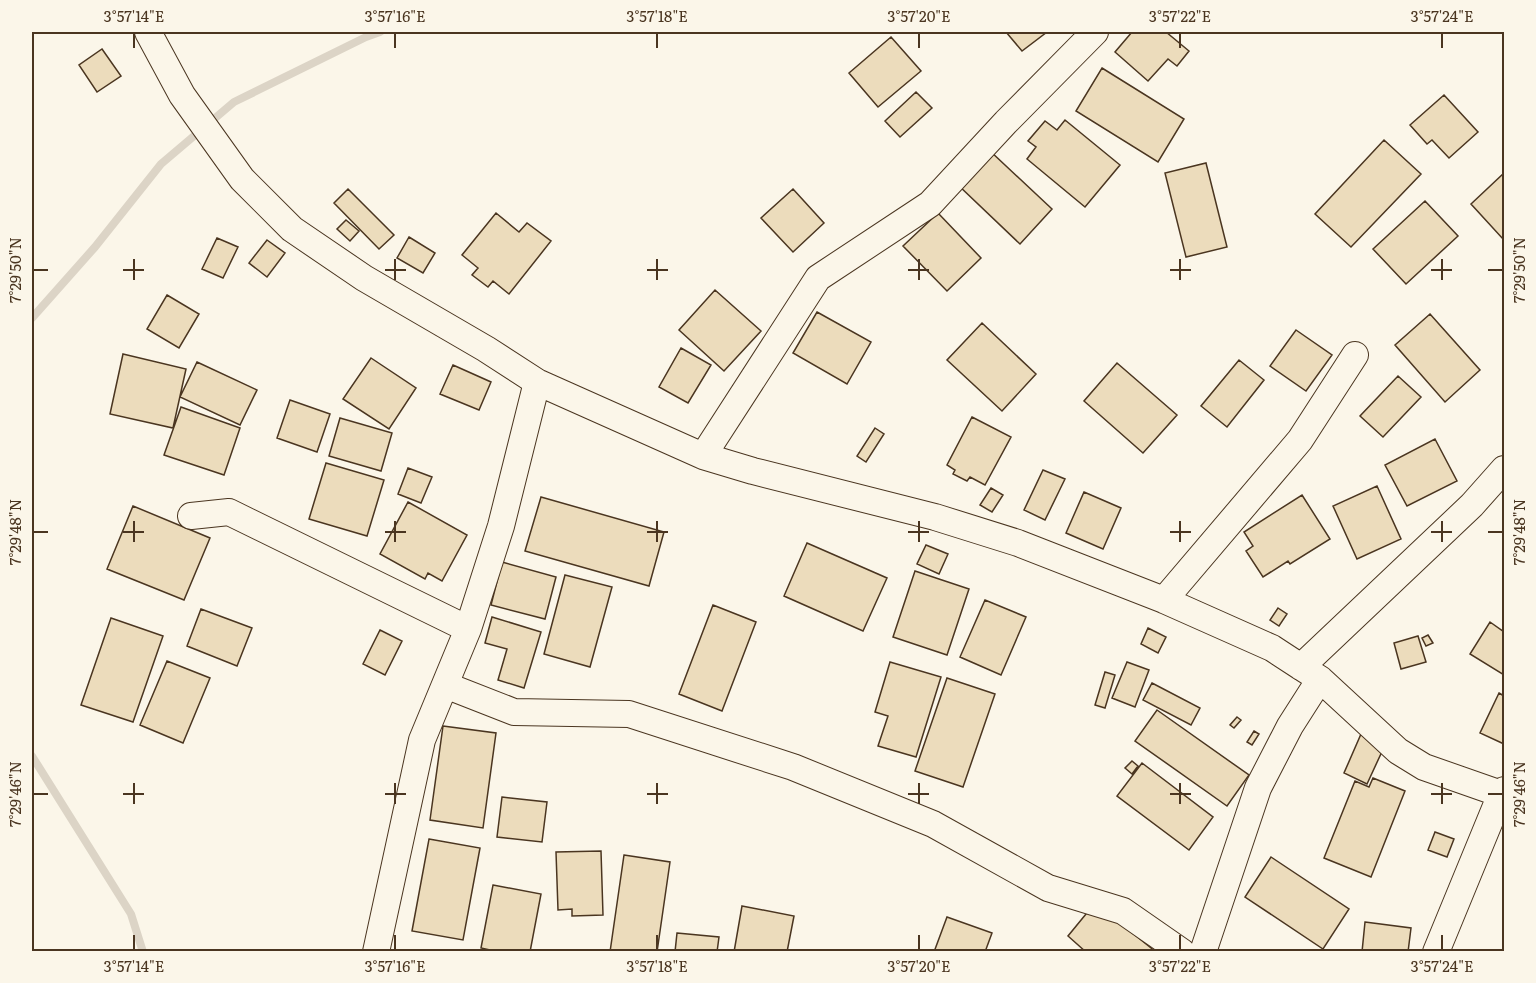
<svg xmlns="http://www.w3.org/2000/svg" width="1536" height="983" viewBox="0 0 1536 983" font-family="Literata,serif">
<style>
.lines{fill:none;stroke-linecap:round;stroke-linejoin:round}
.stream{stroke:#dcd4c6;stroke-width:8}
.building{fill:#ecdcbc;stroke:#4a3520;stroke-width:1.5}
.street-casing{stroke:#4a3520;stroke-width:28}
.street{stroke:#fbf6e9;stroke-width:26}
.ticks{fill:none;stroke:#4a3520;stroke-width:2}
.neatline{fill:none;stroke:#4a3520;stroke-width:2}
.ticks-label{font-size:15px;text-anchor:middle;fill:#4a3520}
</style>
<rect width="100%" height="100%" fill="#fbf6e9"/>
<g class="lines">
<path class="stream" d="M 32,318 L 95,247 L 161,164 L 234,102 L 366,37 L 380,32
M 32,756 L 131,914 L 143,952"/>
</g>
<path class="building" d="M 1006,32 L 1047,32 L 1022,51 Z
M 1132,32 L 1166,32 L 1189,51 L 1177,66 L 1168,59 L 1148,81 L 1115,52 Z
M 891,37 L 921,71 L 878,107 L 849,73 Z
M 102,49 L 121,76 L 97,92 L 79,65 Z
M 1102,68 L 1184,119 L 1158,162 L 1076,111 Z
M 916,92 L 932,108 L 900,137 L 885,121 Z
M 1444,95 L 1478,132 L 1449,158 L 1432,140 L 1427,144 L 1410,125 Z
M 1065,120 L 1120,165 L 1085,207 L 1027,159 L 1036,147 L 1028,141 L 1045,121 L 1057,130 Z
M 1384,140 L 1421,174 L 1351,247 L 1315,214 Z
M 989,150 L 1052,209 L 1020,244 L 957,184 Z
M 1206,163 L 1227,247 L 1186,257 L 1165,173 Z
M 1504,173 L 1504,237 L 1503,239 L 1471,204 Z
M 348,189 L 394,235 L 379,249 L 334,203 Z
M 793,189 L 824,223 L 793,252 L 761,218 Z
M 1425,201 L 1458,236 L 1406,284 L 1373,249 Z
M 496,213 L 519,232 L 527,223 L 551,241 L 509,294 L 493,281 L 488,287 L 472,275 L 478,268 L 462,255 Z
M 938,213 L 981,258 L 947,291 L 903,246 Z
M 346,220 L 359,231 L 350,241 L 337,229 Z
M 409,237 L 435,253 L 423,273 L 397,258 Z
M 217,238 L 238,247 L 223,278 L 202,269 Z
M 267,240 L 285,253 L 267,277 L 249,263 Z
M 715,290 L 761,331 L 724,371 L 679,330 Z
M 167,295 L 199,314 L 179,348 L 147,329 Z
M 817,312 L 871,342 L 847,384 L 793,353 Z
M 1430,314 L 1480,370 L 1445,402 L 1395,345 Z
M 982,323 L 1036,374 L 1002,411 L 947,360 Z
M 1296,330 L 1332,355 L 1306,391 L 1270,366 Z
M 681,348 L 711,365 L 688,403 L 659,387 Z
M 123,354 L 186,369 L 173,428 L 110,414 Z
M 371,358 L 416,388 L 389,429 L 343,399 Z
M 1239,360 L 1264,380 L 1227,427 L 1201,406 Z
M 197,362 L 257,390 L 240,425 L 180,397 Z
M 1117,363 L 1177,415 L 1143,453 L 1084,401 Z
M 453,365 L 491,382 L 479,410 L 440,394 Z
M 1398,376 L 1421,397 L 1383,437 L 1360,416 Z
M 290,400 L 330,414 L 317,452 L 277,438 Z
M 181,407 L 240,428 L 224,475 L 164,455 Z
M 972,417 L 1011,437 L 985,485 L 970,477 L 967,481 L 953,474 L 955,470 L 947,465 Z
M 340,418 L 392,433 L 381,471 L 329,456 Z
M 875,428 L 884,434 L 866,462 L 857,456 Z
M 1435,439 L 1457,481 L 1407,506 L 1385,465 Z
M 326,463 L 384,480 L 367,536 L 309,519 Z
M 408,468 L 432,477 L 421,503 L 398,494 Z
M 1043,470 L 1065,479 L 1045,520 L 1024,510 Z
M 1377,486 L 1401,539 L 1357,559 L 1333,506 Z
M 991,488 L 1003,495 L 992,512 L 980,505 Z
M 1084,492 L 1121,508 L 1103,549 L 1066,533 Z
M 1302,495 L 1330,539 L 1290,564 L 1288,561 L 1263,577 L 1246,551 L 1253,546 L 1244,532 Z
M 541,497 L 664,532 L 649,586 L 525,551 Z
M 408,502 L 467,535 L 442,581 L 428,573 L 425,579 L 380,554 Z
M 133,506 L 210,538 L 184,600 L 107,569 Z
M 807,543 L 887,578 L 863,631 L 784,596 Z
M 926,545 L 948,554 L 939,574 L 917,564 Z
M 502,562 L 556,577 L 545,619 L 491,605 Z
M 915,571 L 969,589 L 947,655 L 893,637 Z
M 565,575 L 612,587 L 590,667 L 544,654 Z
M 985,600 L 1026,617 L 1001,675 L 960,657 Z
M 713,605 L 756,622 L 722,711 L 679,694 Z
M 1278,608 L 1287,614 L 1279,626 L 1270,620 Z
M 201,609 L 252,628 L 237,666 L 187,646 Z
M 492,617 L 541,632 L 524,688 L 498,680 L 507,649 L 485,643 Z
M 111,618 L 163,636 L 133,722 L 81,705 Z
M 1490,622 L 1504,632 L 1504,675 L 1470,654 Z
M 1148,628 L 1166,637 L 1158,653 L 1141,644 Z
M 380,630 L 402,641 L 385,675 L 363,664 Z
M 1428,635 L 1433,643 L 1426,646 L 1422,638 Z
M 1418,636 L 1426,662 L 1401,669 L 1394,643 Z
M 167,661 L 210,678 L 183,743 L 140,725 Z
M 890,662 L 941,677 L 916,757 L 878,746 L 888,716 L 875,712 Z
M 1127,662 L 1149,670 L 1135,707 L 1112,698 Z
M 1105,672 L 1115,675 L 1105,708 L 1095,705 Z
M 947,678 L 995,694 L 963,787 L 915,771 Z
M 1152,683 L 1200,708 L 1191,725 L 1143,700 Z
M 1499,693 L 1504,696 L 1504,744 L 1480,733 Z
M 1157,710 L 1249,775 L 1227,806 L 1135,741 Z
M 1237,717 L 1241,720 L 1234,728 L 1230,725 Z
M 443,726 L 496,733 L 483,828 L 430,820 Z
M 1254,731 L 1259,734 L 1252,745 L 1247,742 Z
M 1361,734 L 1385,745 L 1367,784 L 1344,773 Z
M 1132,761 L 1138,766 L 1132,774 L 1125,768 Z
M 1142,763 L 1213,817 L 1189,850 L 1117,796 Z
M 1373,778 L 1405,791 L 1371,877 L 1324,858 L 1355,781 L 1369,787 Z
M 502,797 L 547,802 L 542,842 L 497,837 Z
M 1435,832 L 1454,839 L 1447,857 L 1428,850 Z
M 429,839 L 480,848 L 463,940 L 412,931 Z
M 601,851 L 603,915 L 572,916 L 572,909 L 558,910 L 556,852 Z
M 624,855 L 670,862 L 657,952 L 610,952 Z
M 1271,857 L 1349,909 L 1323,949 L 1245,897 Z
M 493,885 L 541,894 L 530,952 L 499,952 L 481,948 Z
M 1095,903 L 1156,952 L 1086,952 L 1068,936 Z
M 742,906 L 794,916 L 787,952 L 734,952 Z
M 947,917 L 992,933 L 985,952 L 934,952 Z
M 1365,922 L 1411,928 L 1408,952 L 1362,952 Z
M 677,933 L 719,937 L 717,952 L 675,952 Z"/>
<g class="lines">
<defs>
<path id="street" d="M 148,32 L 182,95 L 242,179 L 292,229 L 364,278 L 486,349 L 537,382 L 703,456 L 753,471 L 935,517 L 1018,543 L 1164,600 L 1272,648 L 1301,667 L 1320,679 L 1398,751 L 1424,767 L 1504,795
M 703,456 L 818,278 L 930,204 L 1006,122 L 1095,32
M 191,516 L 229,512 L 468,629
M 1164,600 L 1300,440 L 1355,355
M 1301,667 L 1472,505 L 1504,469
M 445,685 L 514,712 L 629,714 L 793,767 L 933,824 L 1048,888 L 1123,911 L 1182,952
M 376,952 L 422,740 L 468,629 L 501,526 L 537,382
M 1203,952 L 1258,788 L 1290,726 L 1320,679
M 1436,952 L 1501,794 L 1504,790"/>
</defs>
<use href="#street" class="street-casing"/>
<use href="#street" class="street"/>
</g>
<path class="ticks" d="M 134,33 L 134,48M 395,33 L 395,48M 657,33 L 657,48M 919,33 L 919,48M 1180,33 L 1180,48M 1442,33 L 1442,48M 134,259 L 134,280M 395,259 L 395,280M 657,259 L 657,280M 919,259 L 919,280M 1180,259 L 1180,280M 1442,259 L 1442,280M 33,270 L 48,270M 123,270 L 144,270M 385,270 L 406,270M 647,270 L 668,270M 908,270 L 929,270M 1170,270 L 1191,270M 1431,270 L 1452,270M 1488,270 L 1503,270M 134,521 L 134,542M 395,521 L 395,542M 657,521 L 657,542M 919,521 L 919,542M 1180,521 L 1180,542M 1442,521 L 1442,542M 33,532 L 48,532M 123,532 L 144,532M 385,532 L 406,532M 647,532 L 668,532M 908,532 L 929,532M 1170,532 L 1191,532M 1431,532 L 1452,532M 1488,532 L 1503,532M 134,783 L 134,804M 395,783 L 395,804M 657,783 L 657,804M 919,783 L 919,804M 1180,783 L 1180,804M 1442,783 L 1442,804M 33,794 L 48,794M 123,794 L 144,794M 385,794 L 406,794M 647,794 L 668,794M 908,794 L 929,794M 1170,794 L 1191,794M 1431,794 L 1452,794M 1488,794 L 1503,794M 134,935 L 134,950M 395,935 L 395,950M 657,935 L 657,950M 919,935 L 919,950M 1180,935 L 1180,950M 1442,935 L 1442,950"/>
<rect width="1536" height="983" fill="none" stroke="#fbf6e9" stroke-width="66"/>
<rect x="33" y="33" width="1470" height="917" class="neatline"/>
<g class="ticks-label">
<text x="134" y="22">3°57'14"E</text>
<text x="395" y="22">3°57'16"E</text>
<text x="657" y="22">3°57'18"E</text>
<text x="919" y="22">3°57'20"E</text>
<text x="1180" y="22">3°57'22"E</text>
<text x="1442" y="22">3°57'24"E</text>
<text transform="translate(16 270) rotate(-90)" y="5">7°29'50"N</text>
<text transform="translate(1520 270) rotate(-90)" y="5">7°29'50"N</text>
<text transform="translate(16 532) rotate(-90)" y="5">7°29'48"N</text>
<text transform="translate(1520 532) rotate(-90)" y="5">7°29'48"N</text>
<text transform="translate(16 794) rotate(-90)" y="5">7°29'46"N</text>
<text transform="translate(1520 794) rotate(-90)" y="5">7°29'46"N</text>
<text x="134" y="972">3°57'14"E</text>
<text x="395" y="972">3°57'16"E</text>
<text x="657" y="972">3°57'18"E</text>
<text x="919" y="972">3°57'20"E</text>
<text x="1180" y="972">3°57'22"E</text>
<text x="1442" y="972">3°57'24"E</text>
</g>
</svg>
